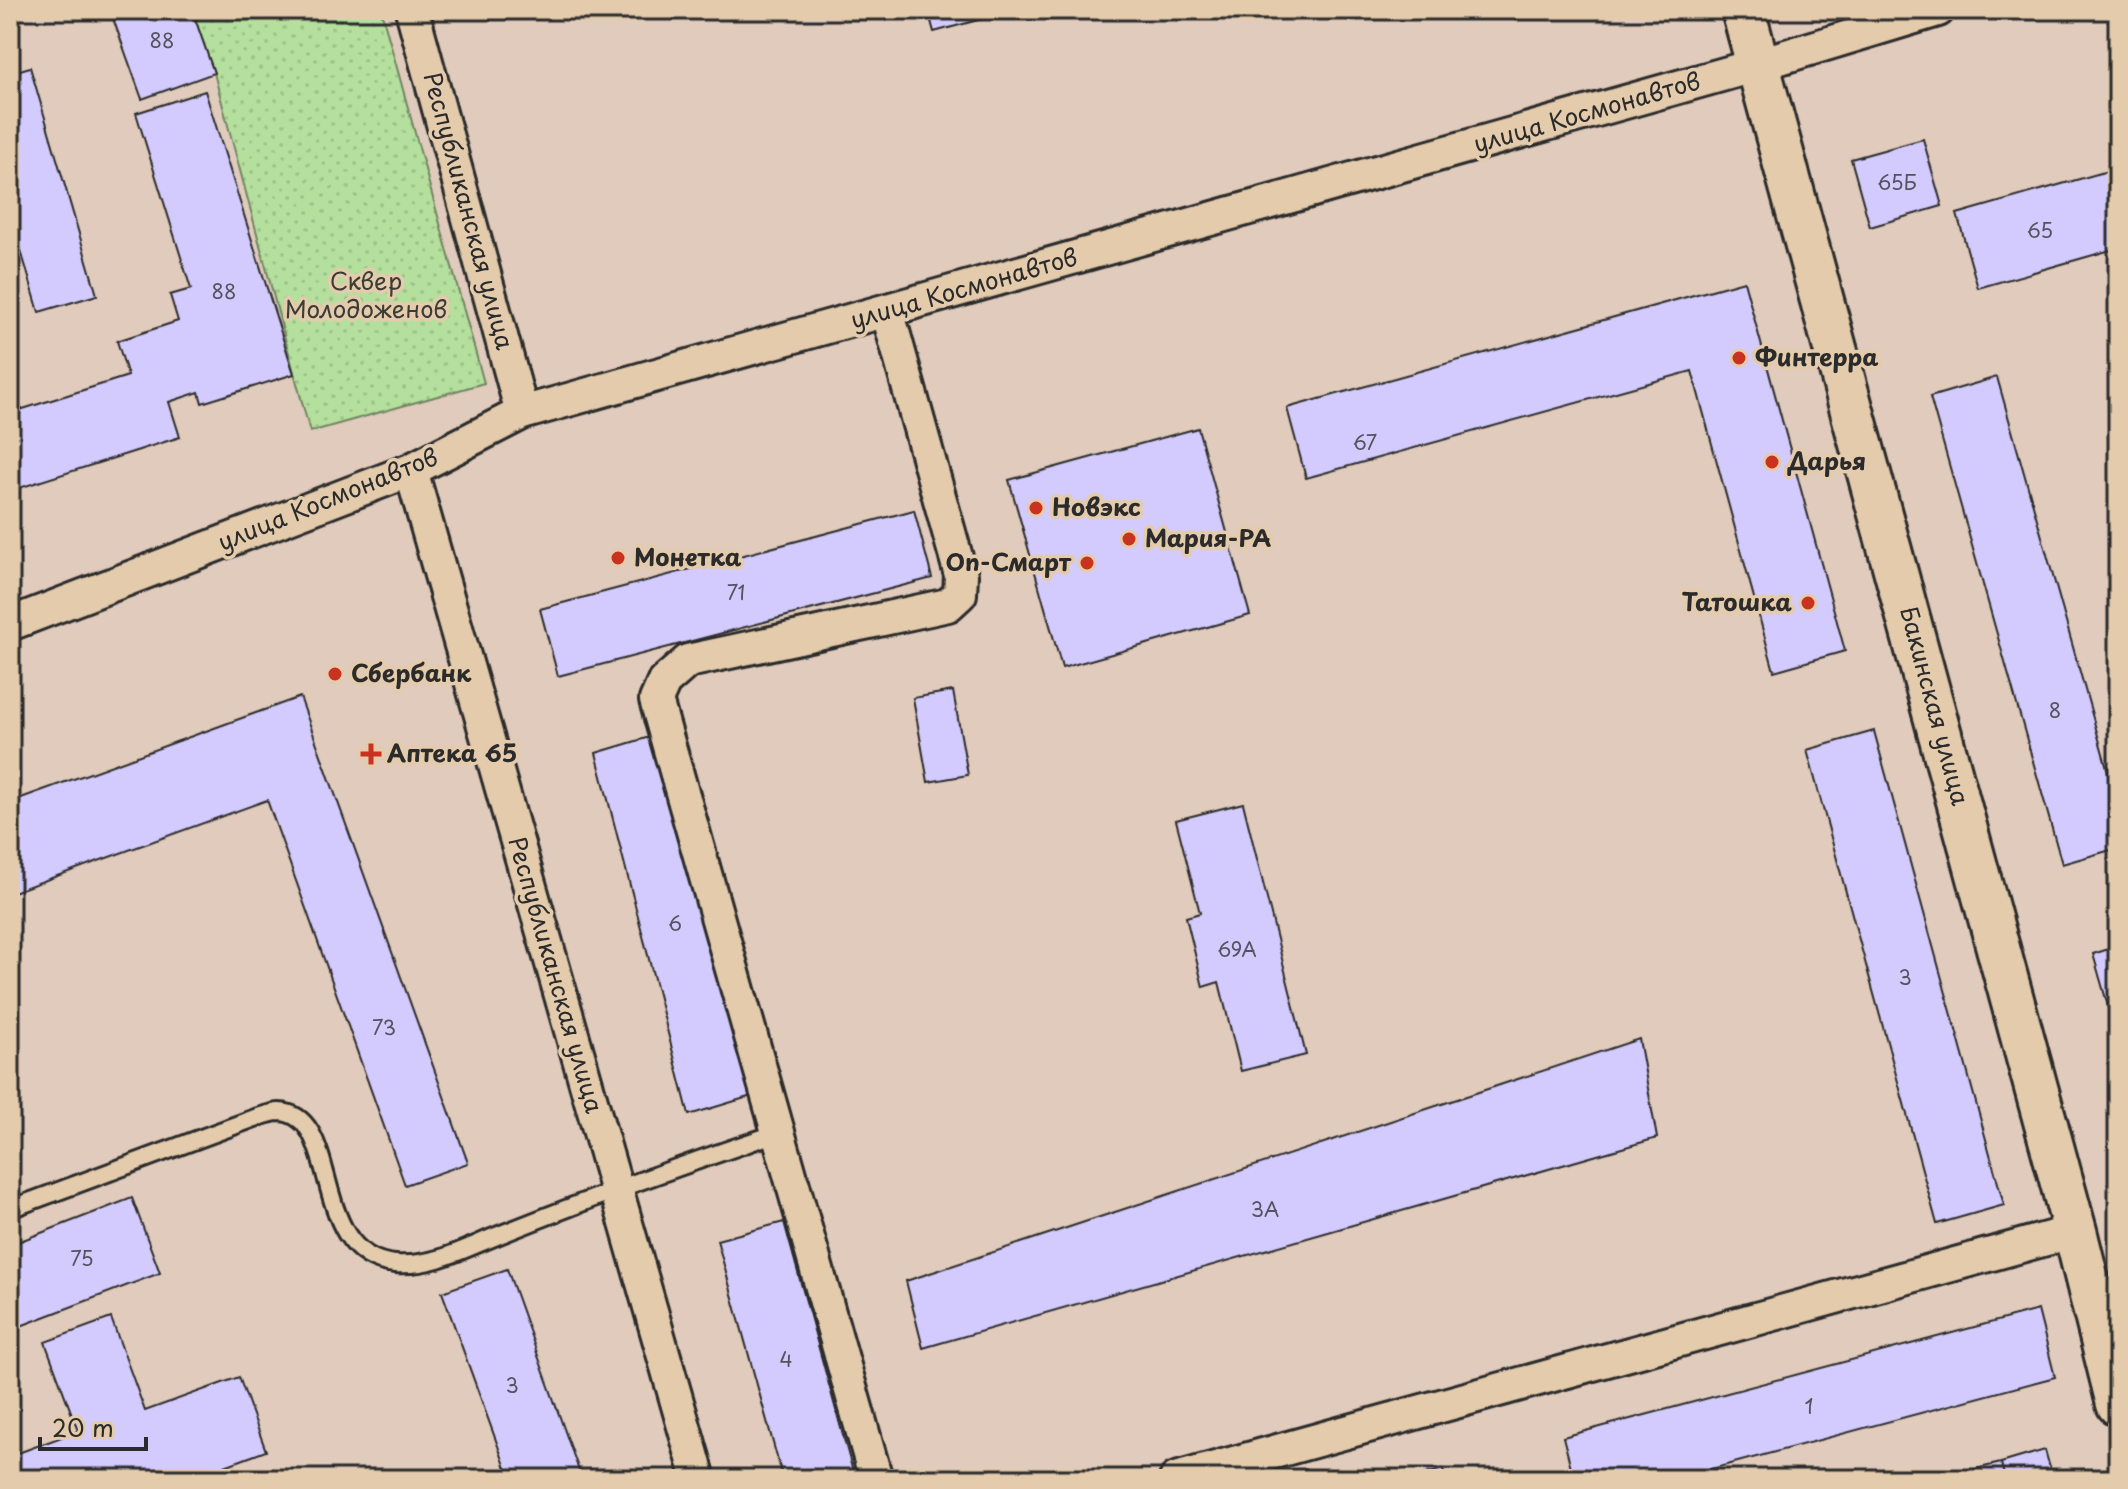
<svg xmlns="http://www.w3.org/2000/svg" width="2128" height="1489" viewBox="0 0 2128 1489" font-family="'Playpen Sans',sans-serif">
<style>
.park{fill:url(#park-dots);stroke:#708564;stroke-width:2}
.building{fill:#d3cbfd;stroke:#2b2b2b;stroke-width:2}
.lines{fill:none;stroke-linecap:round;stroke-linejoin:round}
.service-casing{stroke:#2b2b2b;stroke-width:22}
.minor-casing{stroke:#2b2b2b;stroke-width:38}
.tertiary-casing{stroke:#2b2b2b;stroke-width:48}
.service{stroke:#e3cbac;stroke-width:16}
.minor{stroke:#e3cbac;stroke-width:32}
.tertiary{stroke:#e3cbac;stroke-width:42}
.poi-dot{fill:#c8321e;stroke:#e3cbac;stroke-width:3}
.labels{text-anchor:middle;stroke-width:7;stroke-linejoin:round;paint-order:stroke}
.number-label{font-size:20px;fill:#555360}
.street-label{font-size:24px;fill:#2b2b2b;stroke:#e3cbac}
.park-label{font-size:24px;fill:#393d36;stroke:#e3cbac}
.poi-label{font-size:24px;font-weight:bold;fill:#2b2b2b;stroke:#e3cbac;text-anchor:start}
</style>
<defs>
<pattern id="park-dots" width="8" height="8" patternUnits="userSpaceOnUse" patternTransform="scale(2)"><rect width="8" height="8" fill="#b4df9c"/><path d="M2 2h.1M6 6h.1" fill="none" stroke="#9bc087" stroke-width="1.8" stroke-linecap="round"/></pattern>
</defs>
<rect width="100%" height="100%" fill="#e0cbbc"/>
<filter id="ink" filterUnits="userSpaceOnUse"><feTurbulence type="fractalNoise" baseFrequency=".0125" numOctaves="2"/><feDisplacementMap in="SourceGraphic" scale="16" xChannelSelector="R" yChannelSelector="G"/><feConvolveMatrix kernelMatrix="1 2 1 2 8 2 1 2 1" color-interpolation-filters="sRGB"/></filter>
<g filter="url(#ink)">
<path class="park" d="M 192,10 L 381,10 L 484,383 L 310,432 L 214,73 Z"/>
<path class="building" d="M 110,10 L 192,10 L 214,73 L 142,99 Z
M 928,10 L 1015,10 L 934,32 Z
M 30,67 L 97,295 L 39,312 L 10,213 L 10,73 Z
M 205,91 L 294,374 L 202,403 L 199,392 L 169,402 L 180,437 L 10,491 L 10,413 L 128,376 L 117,341 L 178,321 L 170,295 L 191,289 L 136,113 Z
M 1923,139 L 1942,206 L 1870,227 L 1851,159 Z
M 2118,168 L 2118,248 L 1978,288 L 1957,214 Z
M 1744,281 L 1845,651 L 1774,671 L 1692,371 L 1306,478 L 1287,408 Z
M 1997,377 L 2118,807 L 2118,848 L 2062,864 L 1930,397 Z
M 1198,428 L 1250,615 L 1062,668 L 1009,480 Z
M 914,510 L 932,578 L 558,676 L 540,609 Z
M 953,691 L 968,775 L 928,782 L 913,698 Z
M 300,697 L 468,1163 L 405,1185 L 267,800 L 10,893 L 10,802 Z
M 1874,731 L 2004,1205 L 1937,1224 L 1807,750 Z
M 663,733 L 755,1095 L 689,1115 L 596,753 Z
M 1243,803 L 1306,1055 L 1241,1071 L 1219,982 L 1203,987 L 1186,917 L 1200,913 L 1176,820 Z
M 2118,946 L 2118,1041 L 2093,954 Z
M 1639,1039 L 1657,1138 L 923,1348 L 906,1281 Z
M 132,1198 L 160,1273 L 10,1330 L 10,1245 Z
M 784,1222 L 855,1479 L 783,1479 L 717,1240 Z
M 507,1269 L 582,1479 L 510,1479 L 442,1292 Z
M 2038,1310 L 2055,1377 L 1674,1479 L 1574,1479 L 1563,1437 Z
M 111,1318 L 145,1411 L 239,1377 L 266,1451 L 189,1479 L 10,1479 L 10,1456 L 78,1431 L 45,1342 Z
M 2045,1450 L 2053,1479 L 2005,1479 L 2001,1463 Z
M 2001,1463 L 2005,1479 L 1933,1479 Z
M 1443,1469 L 1445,1479 L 1409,1479 Z"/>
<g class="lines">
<defs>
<path id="service" d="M 10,1209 L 255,1118 C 262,1116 272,1112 279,1112 C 344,1114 307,1256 395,1264 C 432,1267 466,1248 499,1235 C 537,1220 575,1205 613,1191 C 668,1170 725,1151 780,1132"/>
<path id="minor" d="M 412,10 L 522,413
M 411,470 L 699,1479
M 10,624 L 411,470 L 522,413 L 1760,64 L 1938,10
M 876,1479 L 656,700 L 664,682 L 688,661 L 948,605 L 960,594 L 961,575 L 887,310
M 1176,1479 L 2075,1231"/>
<path id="tertiary" d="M 1743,10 L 2075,1231 L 2118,1404"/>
</defs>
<use href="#service" class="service-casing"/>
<use href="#minor" class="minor-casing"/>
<use href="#tertiary" class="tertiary-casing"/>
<use href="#service" class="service"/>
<use href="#minor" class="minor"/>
<use href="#tertiary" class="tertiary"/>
</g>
</g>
<g class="poi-dot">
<circle cx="1739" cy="358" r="8"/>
<circle cx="1772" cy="462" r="8"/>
<circle cx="1036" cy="508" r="8"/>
<circle cx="1129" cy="539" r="8"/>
<circle cx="618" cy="558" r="8"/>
<circle cx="1087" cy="563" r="8"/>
<circle cx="1808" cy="603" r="8"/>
<circle cx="335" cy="674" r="8"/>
<path d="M367 742h8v8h8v8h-8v8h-8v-8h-8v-8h8z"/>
</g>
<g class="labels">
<g class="number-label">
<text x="162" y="48">88</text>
<text x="1897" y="190">65Б</text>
<text x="2040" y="238">65</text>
<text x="224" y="299">88</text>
<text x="1365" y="450">67</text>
<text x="736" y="600">71</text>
<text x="2055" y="718">8</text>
<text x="675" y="931">6</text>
<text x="1237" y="957">69А</text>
<text x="1905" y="985">3</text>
<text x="384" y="1035">73</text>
<text x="1265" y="1217">3А</text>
<text x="82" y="1266">75</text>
<text x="786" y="1367">4</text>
<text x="512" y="1393">3</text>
<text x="1809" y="1414">1</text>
</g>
<g class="street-label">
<text transform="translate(1587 113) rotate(-16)" y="8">улица Космонавтов</text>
<text transform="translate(468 211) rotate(75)" y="8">Республиканская улица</text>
<text transform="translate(964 289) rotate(-16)" y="8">улица Космонавтов</text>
<text transform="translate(328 500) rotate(-22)" y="8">улица Космонавтов</text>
<text transform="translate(1934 706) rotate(75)" y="8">Бакинская улица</text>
<text transform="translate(555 975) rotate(74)" y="8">Республиканская улица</text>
</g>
<g class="park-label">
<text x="366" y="290">Сквер<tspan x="366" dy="28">Молодоженов</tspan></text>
</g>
<g class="poi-label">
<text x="1755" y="366">Финтерра</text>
<text x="1788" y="470">Дарья</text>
<text x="1052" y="516">Новэкс</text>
<text x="1145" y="547">Мария-РА</text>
<text x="634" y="566">Монетка</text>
<text x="1071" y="571" text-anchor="end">On-Смарт</text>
<text x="1792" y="611" text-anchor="end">Татошка</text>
<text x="351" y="682">Сбербанк</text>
<text x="387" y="762">Аптека 65</text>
</g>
</g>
<rect width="2128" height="1489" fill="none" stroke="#e3cbac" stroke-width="40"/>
<rect x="20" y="20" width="2088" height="1449" fill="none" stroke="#2b2b2b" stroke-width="3" filter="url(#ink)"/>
<path d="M40 1437v12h106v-12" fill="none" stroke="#2b2b2b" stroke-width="4"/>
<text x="52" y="1437" font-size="24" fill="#2b2b2b" stroke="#e3cbac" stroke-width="6" paint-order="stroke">20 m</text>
</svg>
